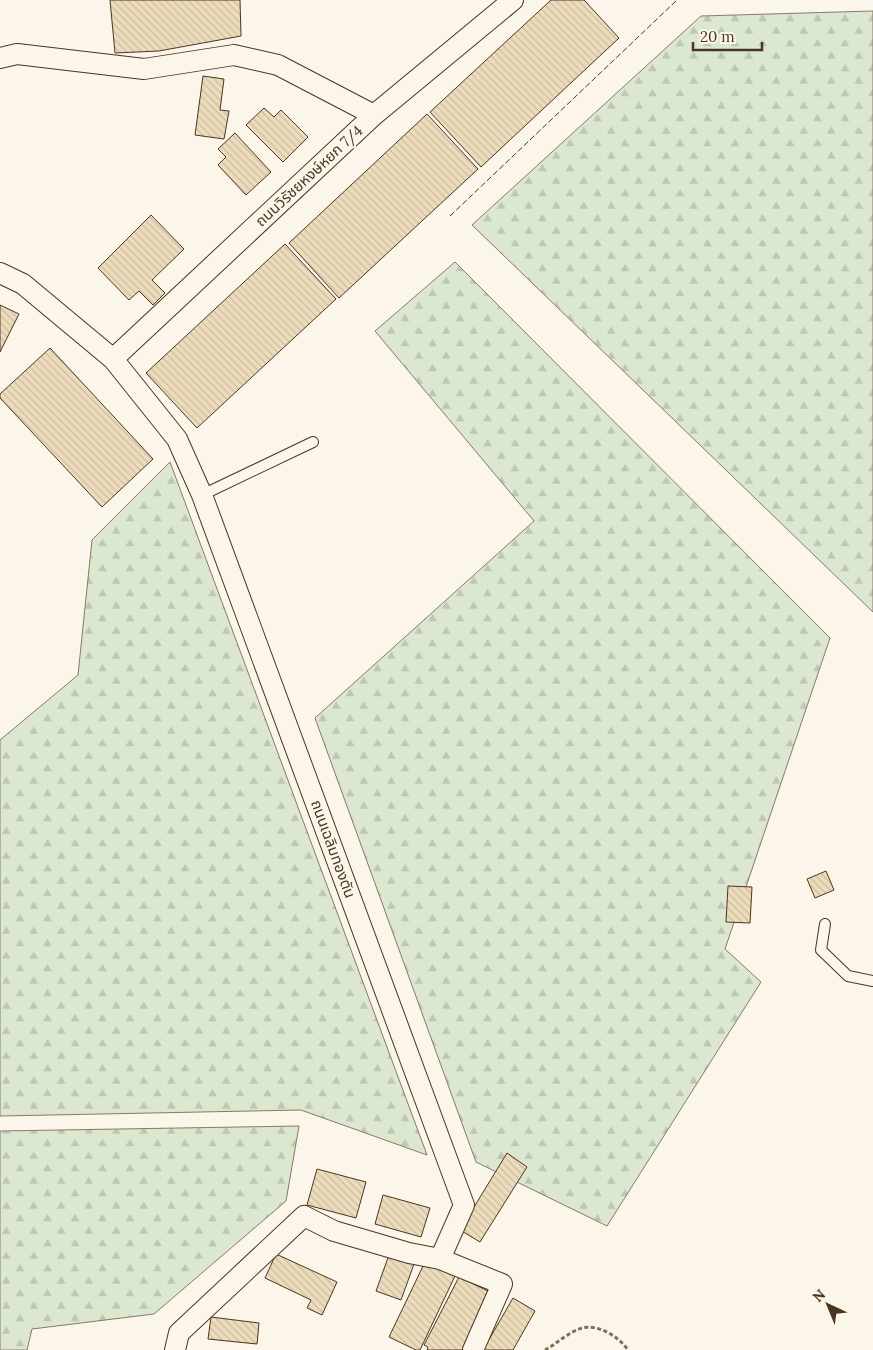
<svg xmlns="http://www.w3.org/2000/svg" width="873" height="1350" viewBox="0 0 873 1350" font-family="Lora,'Noto Sans Thai',serif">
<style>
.forest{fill:url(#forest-firs);stroke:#887966}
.building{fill:url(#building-back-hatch);stroke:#4a3520}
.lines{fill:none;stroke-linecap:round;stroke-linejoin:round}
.lane-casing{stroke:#4a3520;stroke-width:12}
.street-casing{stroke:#4a3520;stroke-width:22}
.path{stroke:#7f6f5c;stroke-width:3;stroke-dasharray:4 2.5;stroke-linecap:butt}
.lane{stroke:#fbf6e9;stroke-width:10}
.street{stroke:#fbf6e9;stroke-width:20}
.fence{stroke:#4a3520;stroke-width:1;stroke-dasharray:6 2.5;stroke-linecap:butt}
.labels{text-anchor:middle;stroke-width:4;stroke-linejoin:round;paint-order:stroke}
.street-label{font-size:15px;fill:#4a3520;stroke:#fbf6e9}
</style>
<defs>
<pattern id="forest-firs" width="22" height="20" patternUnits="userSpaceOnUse" patternTransform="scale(1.25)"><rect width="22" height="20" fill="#dce7d0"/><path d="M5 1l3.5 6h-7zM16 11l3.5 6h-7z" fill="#bec7b2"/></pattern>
<pattern id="building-back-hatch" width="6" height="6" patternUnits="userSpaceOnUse" patternTransform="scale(1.25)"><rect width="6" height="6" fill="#ecdcbc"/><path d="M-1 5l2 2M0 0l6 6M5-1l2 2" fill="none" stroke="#ccbda1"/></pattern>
</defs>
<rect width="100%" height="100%" fill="#fbf6e9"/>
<path class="forest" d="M 873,11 L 873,612 L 472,225 L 701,16 Z
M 455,262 L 830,638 L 725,949 L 761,982 L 607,1226 L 476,1162 L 315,718 L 534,521 L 375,331 Z
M 170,462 L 427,1155 L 301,1110 L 0,1116 L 0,740 L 78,675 L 92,540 Z
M 299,1126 L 286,1201 L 154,1314 L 32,1329 L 27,1350 L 0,1350 L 0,1131 Z"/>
<path class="building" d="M 110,0 L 240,0 L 241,36 L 159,51 L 115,53 Z
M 551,0 L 584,0 L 619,38 L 481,167 L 430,112 Z
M 203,76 L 224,79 L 220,110 L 229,111 L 224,139 L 195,135 Z
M 264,108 L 274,117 L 281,110 L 308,137 L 283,162 L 246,125 Z
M 427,114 L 478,169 L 339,298 L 289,243 Z
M 235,133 L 271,172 L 246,195 L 218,165 L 226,157 L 218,149 Z
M 151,215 L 184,249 L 152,280 L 165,293 L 153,305 L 139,291 L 129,300 L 98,268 Z
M 285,244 L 336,299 L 197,428 L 146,373 Z
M 0,305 L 19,314 L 0,352 Z
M 50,348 L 153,459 L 102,507 L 0,398 L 0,394 Z
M 826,871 L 834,890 L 815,898 L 807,879 Z
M 728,886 L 752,887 L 750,923 L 726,922 Z
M 507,1153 L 527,1167 L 480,1242 L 460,1230 Z
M 317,1169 L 366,1182 L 356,1218 L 307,1205 Z
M 383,1195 L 430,1208 L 421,1237 L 375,1224 Z
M 276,1254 L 337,1282 L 322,1315 L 307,1308 L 311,1300 L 265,1278 Z
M 389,1255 L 414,1264 L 401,1300 L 376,1291 Z
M 425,1262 L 455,1276 L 420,1350 L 416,1350 L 389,1337 Z
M 459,1277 L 492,1293 L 463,1350 L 427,1350 L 428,1347 L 424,1345 Z
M 513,1298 L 535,1311 L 513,1350 L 483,1350 Z
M 211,1317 L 259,1323 L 257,1344 L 208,1339 Z"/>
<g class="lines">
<defs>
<path id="lane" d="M 202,495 L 313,442
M 825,924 L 821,950 L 848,976 L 873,981"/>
<path id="street" d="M 0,58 L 17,54 L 144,69 L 234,55 L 278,65 L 374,115
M 0,273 L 23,284 L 113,359 L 177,439 L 202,495 L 464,1205 L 440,1259
M 113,359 L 374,115 L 513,0
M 175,1350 L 179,1333 L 304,1216 L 334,1231 L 409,1253 L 440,1259 L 502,1284 L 473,1350"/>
</defs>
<use href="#lane" class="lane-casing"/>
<use href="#street" class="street-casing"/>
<path class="path" d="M 545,1350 C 556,1344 569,1332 582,1328 C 599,1324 619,1337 628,1350"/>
<use href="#lane" class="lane"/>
<use href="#street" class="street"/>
<path class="fence" d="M 450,216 L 677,0"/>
</g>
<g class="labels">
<g class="street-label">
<text transform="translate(309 176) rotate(-43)" y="5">ถนนวิรัชยหงษ์หยก 7/4</text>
<text transform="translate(333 849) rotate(70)" y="5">ถนนเฉลิมทองตัน</text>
</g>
</g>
<g transform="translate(828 1305) rotate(316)" stroke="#fbf6e9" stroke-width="4" paint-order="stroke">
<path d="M0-4L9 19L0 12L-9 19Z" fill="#4a3520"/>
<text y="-8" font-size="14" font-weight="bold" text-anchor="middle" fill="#4a3520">N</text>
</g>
<path d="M693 42v8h69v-8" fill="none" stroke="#4a3520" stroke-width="2.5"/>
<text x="700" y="42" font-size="15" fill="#4a3520" stroke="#fbf6e9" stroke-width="4" paint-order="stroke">20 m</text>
</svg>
